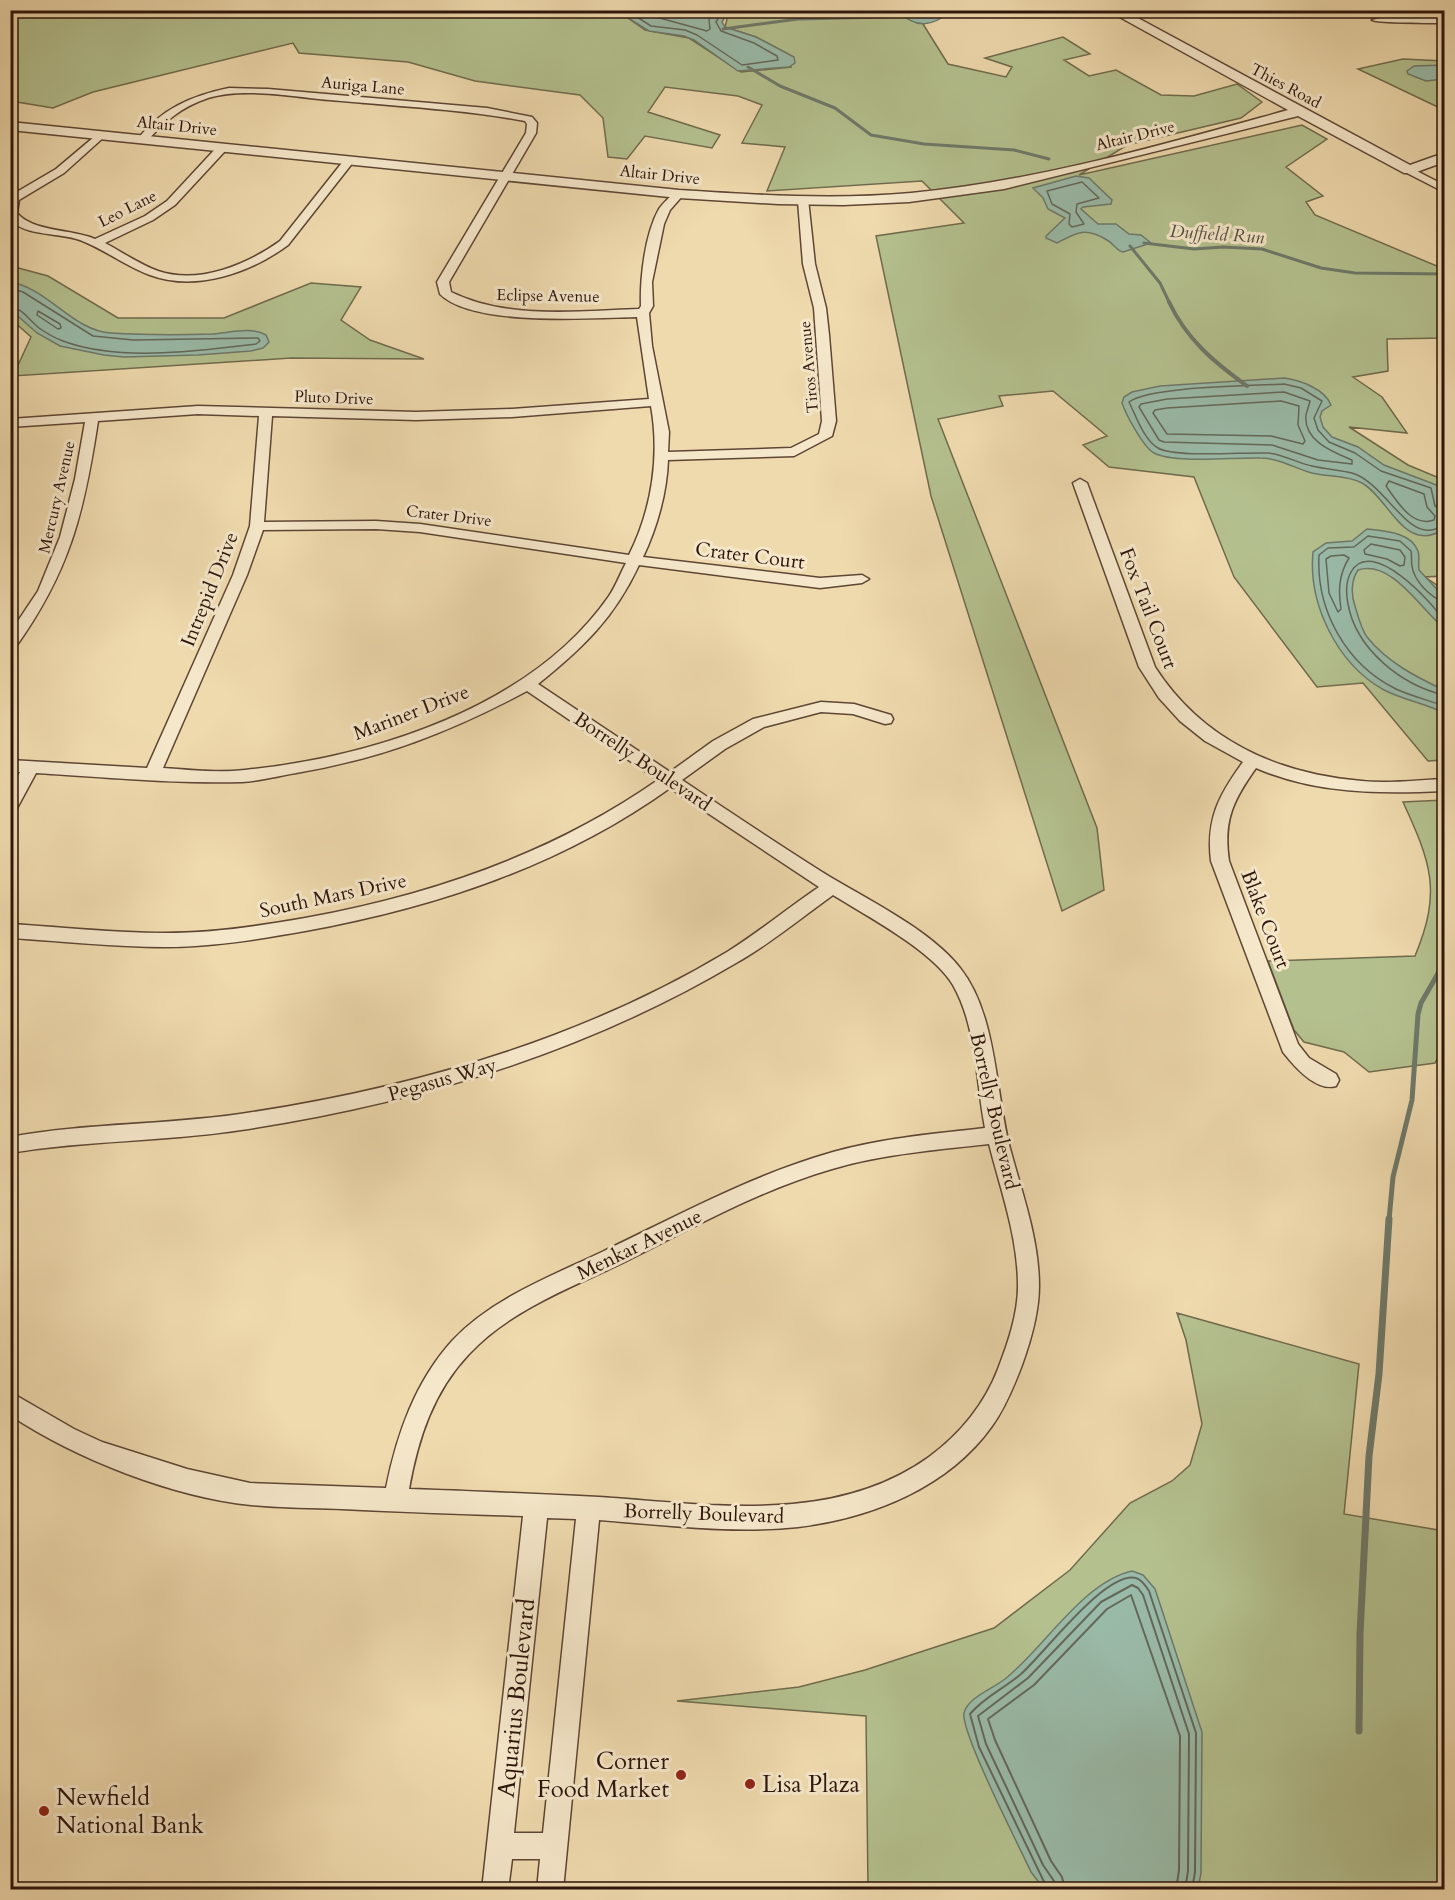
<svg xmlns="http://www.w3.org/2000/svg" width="1455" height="1900" viewBox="0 0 1455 1900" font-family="Cardo,serif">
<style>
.green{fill:#b4c18f;stroke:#706b4d;stroke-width:1.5}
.water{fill:#9abba9;stroke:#6e796a;stroke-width:1.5}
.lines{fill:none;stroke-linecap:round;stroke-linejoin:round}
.shore-far1{stroke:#64685a;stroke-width:1.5}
.shore{stroke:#64685a;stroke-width:2}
.stream-far3{stroke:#6e796a;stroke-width:3}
.stream-far2{stroke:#6e796a;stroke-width:4}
.stream-far1{stroke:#6e796a;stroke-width:5}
.stream{stroke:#6e796a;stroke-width:7}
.minor-casing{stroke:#5e4634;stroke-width:3}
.tertiary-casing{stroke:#5e4634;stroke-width:3}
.minor{fill:#f5e7ca;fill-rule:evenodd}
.tertiary{fill:#f5e7ca;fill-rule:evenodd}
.poi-dot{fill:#8f2418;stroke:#f5e7ca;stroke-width:2}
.labels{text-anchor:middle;stroke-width:6;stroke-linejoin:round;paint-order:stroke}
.far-street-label{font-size:16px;fill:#2d150b;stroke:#f5e7ca}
.far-water-label{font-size:18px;font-style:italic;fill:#534f42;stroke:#f5e7ca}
.street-label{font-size:20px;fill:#2d150b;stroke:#f5e7ca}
.near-street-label{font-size:24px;fill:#2d150b;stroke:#f5e7ca}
.near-poi-label{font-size:24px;fill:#2d150b;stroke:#f5e7ca;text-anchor:start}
</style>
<rect width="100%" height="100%" fill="#efdaae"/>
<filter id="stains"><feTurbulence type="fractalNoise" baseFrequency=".00333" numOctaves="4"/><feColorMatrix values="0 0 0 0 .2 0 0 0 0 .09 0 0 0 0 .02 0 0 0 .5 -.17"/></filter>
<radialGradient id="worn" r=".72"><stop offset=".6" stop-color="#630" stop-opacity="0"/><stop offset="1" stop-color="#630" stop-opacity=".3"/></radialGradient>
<path class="green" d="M 10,11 L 618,11 L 645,30 L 689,38 L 741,72 L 791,67 L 788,54 L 756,37 L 725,27 L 729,11 L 953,11 L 923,24 L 948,64 L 1006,77 L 1012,67 L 985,58 L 1063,37 L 1090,54 L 1064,60 L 1089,76 L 1116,70 L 1161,95 L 1194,96 L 1237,84 L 1262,102 L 1241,118 L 1127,145 L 1079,175 L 1302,125 L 1327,139 L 1286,167 L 1323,196 L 1306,202 L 1315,215 L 1444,269 L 1444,338 L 1387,339 L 1388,371 L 1353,377 L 1382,397 L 1407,433 L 1349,427 L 1408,465 L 1444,480 L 1444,576 L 1425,577 L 1444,590 L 1444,760 L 1428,761 L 1363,683 L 1317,687 L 1234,577 L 1194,477 L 1109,467 L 1083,445 L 1107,436 L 1053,391 L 999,396 L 1003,406 L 938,419 L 1097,828 L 1104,890 L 1062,911 L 931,496 L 876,236 L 964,223 L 922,181 L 767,191 L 785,147 L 742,143 L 762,105 L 738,96 L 665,87 L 648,112 L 720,135 L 712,148 L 645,136 L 627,159 L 608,157 L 603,118 L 580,95 L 475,81 L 408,62 L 299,53 L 293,43 L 93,92 L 53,108 L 11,101 Z
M 1403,59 L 1444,61 L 1444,110 L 1358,69 Z
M 11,266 L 48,276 L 118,318 L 224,318 L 311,283 L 361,287 L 341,320 L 370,340 L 424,359 L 291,358 L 13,376 L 31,337 L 11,319 Z
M 1444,800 L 1444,1046 L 1435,1063 L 1369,1072 L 1344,1052 L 1304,1042 L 1294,1030 L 1268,961 L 1415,956 C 1442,891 1431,863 1403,802 Z
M 1177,1313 L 1359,1364 L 1344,1514 L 1444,1531 L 1444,1889 L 868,1889 L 866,1716 L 677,1701 L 799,1687 L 865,1670 L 994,1628 L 1070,1570 L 1130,1503 L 1172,1481 L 1190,1465 L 1202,1424 L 1186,1340 Z"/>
<path class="water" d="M 617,11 L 729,11 L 722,22 L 725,27 L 756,37 L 794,57 L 795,63 L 789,67 L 738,71 L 694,40 L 684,36 L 649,31 Z
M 898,11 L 952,11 C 932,26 917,30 898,11 Z
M 1444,65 L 1444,79 L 1426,81 L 1408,74 L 1407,71 L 1414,66 Z
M 1076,176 L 1089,178 L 1112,200 L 1111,204 L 1083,207 L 1081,209 L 1098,224 L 1116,224 L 1129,234 L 1141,235 L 1151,243 L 1123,252 C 1116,250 1114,244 1107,240 C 1086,227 1077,232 1057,243 L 1046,238 L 1046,236 L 1065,218 L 1048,209 L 1043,198 L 1033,188 Z
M 10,282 C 48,288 73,331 111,333 C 144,335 179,335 212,334 C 229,333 251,326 266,335 L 269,342 L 263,348 L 251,351 L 198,355 L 124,357 L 104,355 L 60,346 L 37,333 L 11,310 Z
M 1284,378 C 1300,380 1325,389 1331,405 L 1322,411 L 1320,417 L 1323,427 L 1332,437 L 1358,447 L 1384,465 L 1439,486 L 1439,499 L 1444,507 L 1444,529 C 1404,555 1390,499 1362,483 C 1347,475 1328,477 1312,473 C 1294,468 1279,458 1260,458 C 1235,457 1175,464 1154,453 C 1144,448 1126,415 1122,403 L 1124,397 L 1132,392 L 1160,386 Z
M 1367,529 C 1384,531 1411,532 1418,551 C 1420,557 1418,563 1419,570 L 1444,597 L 1444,628 C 1422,611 1392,559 1358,570 C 1351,580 1351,595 1355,606 C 1358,616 1361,629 1367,637 C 1387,662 1416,677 1444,690 L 1444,713 C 1425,703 1403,700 1384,690 C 1337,664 1308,604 1313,552 L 1326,543 L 1352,541 Z
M 1132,1571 L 1143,1575 L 1155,1589 L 1202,1732 L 1201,1873 L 1198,1889 L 1044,1889 L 1031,1872 C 1020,1848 960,1731 964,1713 C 967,1698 994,1688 1005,1679 C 1044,1648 1083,1582 1132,1571 Z"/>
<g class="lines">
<path class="shore-far1" d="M 626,10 L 651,26 L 685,30 L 697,35 L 742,65 L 778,60 L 777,56 L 754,43 L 721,31 L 716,22 L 723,10
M 640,10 L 656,17 L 707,31 L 710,29 L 709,20 L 713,10
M 1082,182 L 1099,198 L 1077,204 L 1076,212 L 1084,224 L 1072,227 L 1069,224 L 1070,214 L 1052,204 L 1047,191 Z
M 10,288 L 23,292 L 93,336 L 133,340 L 258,338 L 260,341 L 256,344 C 198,351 119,362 63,341 C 55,338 46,333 39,328 C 29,320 23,309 10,306
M 38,311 L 60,324 L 61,328 L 58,329 L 37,315 Z
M 1284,392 L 1310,401 C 1309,406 1307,410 1306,415 C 1303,441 1333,452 1352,460 L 1352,464 L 1318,460 L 1272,445 L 1164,442 L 1159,440 L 1139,407 L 1141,404 L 1167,399 Z
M 1281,401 L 1299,406 L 1298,425 L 1305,441 L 1303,444 L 1271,436 L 1167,434 L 1153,413 L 1155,410 L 1167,408 Z
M 1389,481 L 1424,494 L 1427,507 L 1435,516 L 1434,520 C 1412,528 1397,501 1386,486 Z
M 1444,511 L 1435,506 L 1431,488 L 1381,471 L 1355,453 L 1329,442 L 1318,430 L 1314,418 L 1322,401 L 1301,388 L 1284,384 C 1252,386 1151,386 1129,402 C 1136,416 1144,440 1158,448 C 1175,458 1244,452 1268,453 C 1283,454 1297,463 1312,466 C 1325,469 1339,470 1352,473 C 1383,482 1405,535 1431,530 C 1435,530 1440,527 1444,525
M 1371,544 L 1400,550 L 1405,557 L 1404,565 L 1400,566 L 1387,559 L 1365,554 L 1364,550 Z
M 1344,555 L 1349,558 C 1339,574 1338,590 1341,609 L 1338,612 L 1329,593 L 1326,559 L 1331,556 Z
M 1444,602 C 1430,597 1414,581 1412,566 C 1411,561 1412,556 1411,551 L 1400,541 L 1368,536 L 1354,547 L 1328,548 L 1319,555 C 1316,609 1345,664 1396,689 C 1411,696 1428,700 1444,706
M 1444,621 C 1433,603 1371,535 1351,572 C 1346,581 1346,594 1348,604 C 1356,649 1401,685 1444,695"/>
<path class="shore" d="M 1048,1890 L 979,1747 L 970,1714 C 984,1697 1005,1688 1021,1674 C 1044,1654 1105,1571 1136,1578 C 1142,1580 1146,1586 1149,1591 L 1196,1733 L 1195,1872 L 1192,1890
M 1056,1890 L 1054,1881 L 1043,1865 L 986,1744 L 978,1716 L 1028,1678 L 1101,1602 L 1132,1585 L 1138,1588 L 1143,1595 L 1189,1734 L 1188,1871 L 1185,1890
M 1065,1890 L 1062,1877 L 1051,1861 L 995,1740 L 988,1719 L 1034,1685 L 1107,1609 L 1131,1595 L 1180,1736 L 1179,1870 L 1176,1890"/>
<path class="stream-far3" d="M 723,29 L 798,19 L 887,17 L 921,10
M 748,67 L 780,86 L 835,108 L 871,135 L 924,144 L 1014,150 L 1049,159
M 1144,243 L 1194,249 L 1223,247 L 1262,249 L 1321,268 L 1355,273 L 1444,274
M 1130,246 L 1160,283 L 1170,304"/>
<path class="stream-far2" d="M 1169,302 C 1187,340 1214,362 1247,386"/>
<path class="stream-far1" d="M 1389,1220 L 1393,1177 L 1412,1100 L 1418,1014 L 1421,1003 L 1444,963"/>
<path class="stream" d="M 1359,1731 L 1360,1634 L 1369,1456 L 1379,1374 L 1389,1219"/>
<defs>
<path id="minor" d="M 1393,15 L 1444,17 L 1444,23 C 1434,23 1377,23 1372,20 Z
M 229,88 L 268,89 L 487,108 L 532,117 L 537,123 L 536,133 L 449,282 L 451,292 C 508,320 578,311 639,309 L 641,306 C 640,278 645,234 659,209 C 663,203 670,197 675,192 L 683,192 L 684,194 L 670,210 L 664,224 L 652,282 L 653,306 L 649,313 L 652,346 L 669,432 L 668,452 L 791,448 L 819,434 L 822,421 L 814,308 L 803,264 L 798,201 L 804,198 L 808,199 L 815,264 L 826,308 L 829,335 L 836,421 L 832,436 L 794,456 L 668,460 C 667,492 657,528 643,557 L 820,578 L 862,575 L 869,579 L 862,583 L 820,588 L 639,565 C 614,618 584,647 538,684 L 670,772 L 713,741 L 753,719 L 821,702 L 854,704 L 891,715 L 893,719 L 891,723 L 885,724 L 853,714 L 821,712 L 764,727 L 725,749 L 682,780 C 728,811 775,842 822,872 C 864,898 930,929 960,968 C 998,1016 995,1095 1011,1152 C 1023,1196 1039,1240 1039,1286 C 1039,1312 1031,1340 1022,1365 C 1014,1386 1005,1408 992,1426 C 948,1488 871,1518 798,1527 C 733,1534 665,1525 599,1520 L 563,1890 L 537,1890 L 540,1859 L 512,1859 L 508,1890 L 482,1890 L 523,1516 C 463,1514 402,1512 342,1509 C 312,1508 281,1508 251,1505 C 173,1497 76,1459 10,1415 L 10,1392 L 74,1429 L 102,1442 L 187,1469 L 250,1483 L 386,1488 C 397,1434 415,1382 452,1341 C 492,1298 552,1276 604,1251 C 679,1215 752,1175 833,1152 C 883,1138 934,1134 985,1128 C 976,1082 977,1027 953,985 C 933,951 867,916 833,895 C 801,918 770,944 736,963 C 584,1053 414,1104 241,1130 C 164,1142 87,1140 10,1153 L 10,1137 C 87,1123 164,1125 240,1114 C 409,1089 579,1041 727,952 C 759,932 788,908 819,887 L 670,788 C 561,866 436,907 305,931 C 260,939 211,947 165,947 C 114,947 62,941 10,938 L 10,924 C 62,927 114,933 165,933 C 212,933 260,926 305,918 C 432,895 552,854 658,780 L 527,691 C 450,732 383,758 296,773 C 278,776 260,781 242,782 C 173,784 104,777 36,773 L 16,810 L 10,812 L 10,790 L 20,772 L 10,772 L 10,760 L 147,768 L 233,575 L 250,526 L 259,416 L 198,414 L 98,421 C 84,513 70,571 15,648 L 10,650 L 10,633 L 38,591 L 60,537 L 75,479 L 85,422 L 10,427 L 10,419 L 198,406 L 416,412 L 512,409 L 649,399 L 637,317 C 592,318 473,327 440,294 L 437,282 L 526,133 L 527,124 L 525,121 C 461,109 395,106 330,100 C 292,97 245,87 208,98 C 181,107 164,122 146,142 L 137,140 C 161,109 191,96 229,88 ZM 651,406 C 660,456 652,509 629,555 L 420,524 L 376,521 L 264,522 L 272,416 L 416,420 L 512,417 ZM 376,529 L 420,532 L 626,563 C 620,574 616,586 609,596 C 532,707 374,757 245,770 C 218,773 190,770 163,768 L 247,575 L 263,530 ZM 989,1144 C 1001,1191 1018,1237 1018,1286 C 1018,1314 1008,1343 998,1369 C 984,1405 960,1434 929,1457 C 833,1526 709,1504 599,1497 C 536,1494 472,1491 409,1489 C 418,1439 433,1392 469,1354 C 508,1312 565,1290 616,1266 C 687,1231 756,1191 832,1169 C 883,1154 936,1150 989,1144 ZM 547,1518 L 576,1519 L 543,1833 L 514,1833 Z
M 100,132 L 104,133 L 104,137 L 64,173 L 19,200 L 17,213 C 33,232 72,229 95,239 L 145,216 L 167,201 L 218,146 L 226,146 L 226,150 L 175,205 L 153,220 L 105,243 C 122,252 139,264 158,271 C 199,285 248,264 280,241 L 345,159 L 353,159 L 354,161 L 288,245 C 250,273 196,292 150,275 C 125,266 104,249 80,240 C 58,232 28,237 10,220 L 10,196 L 56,169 Z
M 1409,167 L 1444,185 L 1444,192 L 1405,172 L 1404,170 Z
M 1080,479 L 1087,483 L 1155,667 C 1202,740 1277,774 1362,781 C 1390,784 1417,780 1444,779 L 1444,791 C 1380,794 1316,794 1256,768 C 1233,800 1223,821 1229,861 L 1298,1044 L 1309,1058 L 1336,1074 L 1339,1080 L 1336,1086 C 1316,1092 1294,1066 1283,1052 L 1211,861 C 1206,819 1219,795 1243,762 L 1205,741 L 1180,721 L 1159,698 L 1139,667 L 1073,483 Z"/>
<path id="tertiary" d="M 1107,10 L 1123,10 L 1410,165 L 1444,153 L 1444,162 L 1414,173 L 1404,173 L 1298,116 L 1004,189 L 909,202 L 843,205 L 778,204 L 679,198 L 10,130 L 10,122 L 679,190 C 756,195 834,200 911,193 C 1038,181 1165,144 1288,110 Z"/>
</defs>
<use href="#minor" class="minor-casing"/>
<use href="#tertiary" class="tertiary-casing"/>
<use href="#minor" class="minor"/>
<use href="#tertiary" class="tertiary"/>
</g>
<g class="poi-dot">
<circle cx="681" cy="1775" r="6"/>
<circle cx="750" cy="1784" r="6"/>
<circle cx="44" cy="1811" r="6"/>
</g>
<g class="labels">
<g class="far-street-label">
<text transform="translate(363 85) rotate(5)" y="6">Auriga Lane</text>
<text transform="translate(1286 85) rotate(28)" y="6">Thies Road</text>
<text transform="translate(177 125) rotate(6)" y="6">Altair Drive</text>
<text transform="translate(1135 135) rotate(-14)" y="6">Altair Drive</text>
<text transform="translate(660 174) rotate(6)" y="6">Altair Drive</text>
<text transform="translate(127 208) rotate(-27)" y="6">Leo Lane</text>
<text transform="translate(548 295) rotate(1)" y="6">Eclipse Avenue</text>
<text transform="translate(808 367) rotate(-95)" y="6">Tiros Avenue</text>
<text transform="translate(334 397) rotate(2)" y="6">Pluto Drive</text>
<text transform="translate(56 497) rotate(-77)" y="6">Mercury Avenue</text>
<text transform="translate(449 515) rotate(7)" y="6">Crater Drive</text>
</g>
<g class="far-water-label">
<text transform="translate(1217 234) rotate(4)" y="6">Duffield Run</text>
</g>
<g class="street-label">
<text transform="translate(750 555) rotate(7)" y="7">Crater Court</text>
<text transform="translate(209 589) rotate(-68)" y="7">Intrepid Drive</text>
<text transform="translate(1149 608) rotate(69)" y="7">Fox Tail Court</text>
<text transform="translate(411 712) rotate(-21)" y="7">Mariner Drive</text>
<text transform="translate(643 761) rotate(34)" y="7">Borrelly Boulevard</text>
<text transform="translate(333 895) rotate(-12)" y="7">South Mars Drive</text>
<text transform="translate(1266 919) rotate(69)" y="7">Blake Court</text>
<text transform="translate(442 1079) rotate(-16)" y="7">Pegasus Way</text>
<text transform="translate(995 1111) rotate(77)" y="7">Borrelly Boulevard</text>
<text transform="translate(639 1244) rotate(-26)" y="7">Menkar Avenue</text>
<text transform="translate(704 1513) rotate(2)" y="7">Borrelly Boulevard</text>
</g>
<g class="near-street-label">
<text transform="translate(516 1698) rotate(-84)" y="8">Aquarius Boulevard</text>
</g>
<g class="near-poi-label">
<text x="669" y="1769" text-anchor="end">Corner<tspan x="669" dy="28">Food Market</tspan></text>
<text x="762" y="1792">Lisa Plaza</text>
<text x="56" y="1805">Newfield<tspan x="56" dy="28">National Bank</tspan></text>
</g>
</g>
<rect width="1455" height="1900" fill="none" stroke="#efdaae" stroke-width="36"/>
<rect x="12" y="12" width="1431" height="1876" fill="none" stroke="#2d150b" stroke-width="3"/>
<rect x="18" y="18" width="1419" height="1864" fill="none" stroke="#2d150b" stroke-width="1.5"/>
<rect width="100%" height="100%" filter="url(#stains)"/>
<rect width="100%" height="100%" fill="url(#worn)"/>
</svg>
